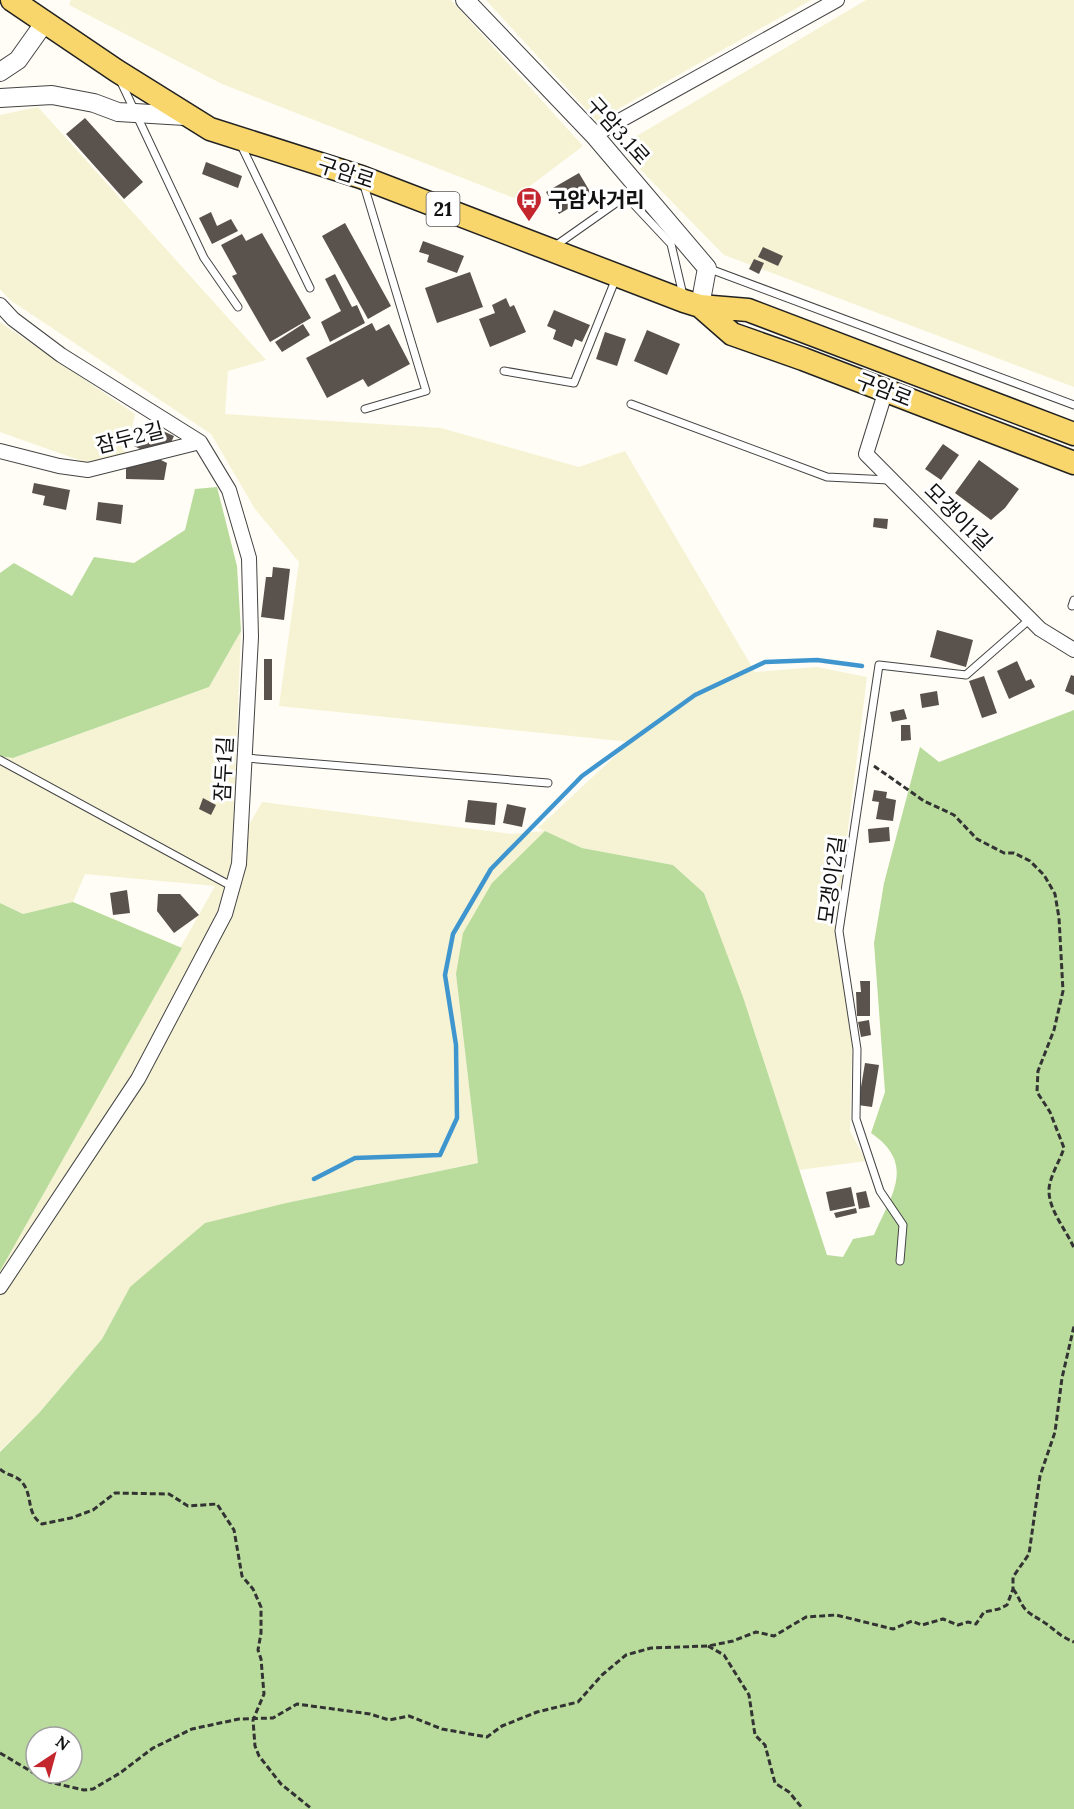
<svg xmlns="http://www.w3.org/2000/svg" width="1074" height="1809" viewBox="0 0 1074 1809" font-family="Lora,'Noto Sans KR',serif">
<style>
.farmland{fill:#f6f3d4}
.forest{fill:#b9dc9c;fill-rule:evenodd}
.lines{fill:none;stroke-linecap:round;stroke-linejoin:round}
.stream{stroke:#3f96cf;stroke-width:4.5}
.building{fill:#5a524d}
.service-casing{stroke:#444;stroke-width:9}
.minor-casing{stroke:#444;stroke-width:16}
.tertiary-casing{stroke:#444;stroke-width:20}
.primary-casing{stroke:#222;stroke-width:25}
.path{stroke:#333;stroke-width:3;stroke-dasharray:6 3;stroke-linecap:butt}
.service{stroke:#fff;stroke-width:7}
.minor{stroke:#fff;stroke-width:14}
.tertiary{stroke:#fff;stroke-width:18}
.primary{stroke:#f9d66b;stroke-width:22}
.labels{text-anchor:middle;stroke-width:6;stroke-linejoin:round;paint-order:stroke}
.shield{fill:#fff;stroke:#585858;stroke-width:1.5}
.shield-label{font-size:20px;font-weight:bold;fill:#111}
.street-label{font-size:21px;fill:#111;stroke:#fff}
.poi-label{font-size:21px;font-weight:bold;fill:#111;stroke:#fff;text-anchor:start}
</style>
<rect width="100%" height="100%" fill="#fffdf5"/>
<path class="farmland" d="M 71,0 L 451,0 L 583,146 L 514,198 L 222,84 L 69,5 Z
M 486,0 L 811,0 L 597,121 Z
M 866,0 L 1074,0 L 1074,387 L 724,255 L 628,157 L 630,140 Z
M 38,107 L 266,360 L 228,371 L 225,414 L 441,428 L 579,467 L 625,451 L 755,672 L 817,667 L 867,677 L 836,925 L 852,1042 L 850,1131 L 866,1161 L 799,1170 L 753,1027 L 704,893 L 673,865 L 582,848 L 545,831 L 456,974 L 478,1163 L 286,1203 L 130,1287 L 102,1339 L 39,1413 L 0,1451 L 0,1270 L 215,886 L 85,874 L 73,902 L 23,914 L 0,903 L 0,756 L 14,758 L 209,687 L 241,631 L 232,855 L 262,802 L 512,834 L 544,831 L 538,828 L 630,742 L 279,706 L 299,562 L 255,509 L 211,434 L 10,300 L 0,289 L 0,115 Z
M 0,322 L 135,414 L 126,454 L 90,464 L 0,432 Z"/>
<path class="forest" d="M 217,487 L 237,566 L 241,631 L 209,687 L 13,758 L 0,756 L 0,573 L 14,563 L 72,596 L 94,557 L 134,563 L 185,530 L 195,489 Z
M 1074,710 L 1074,1809 L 0,1809 L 0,1452 L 39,1413 L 102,1339 L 130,1287 L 205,1223 L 286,1203 L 478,1163 L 456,974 L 463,933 L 492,883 L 545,831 L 582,848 L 673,865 L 704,893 L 743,997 L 827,1255 L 843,1257 L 853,1239 L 874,1235 C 892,1194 916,1164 871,1133 L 885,1092 L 874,943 L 884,883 L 920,747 L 939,762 ZM 36,1737 L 72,1737 L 72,1773 L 36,1773 Z
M 73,902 L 182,948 L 0,1271 L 0,903 L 23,914 Z"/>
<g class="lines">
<path class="stream" d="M 314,1179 L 355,1158 L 440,1155 L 457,1118 L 456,1045 L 445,975 L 453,934 L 491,869 L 582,776 L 695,695 L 765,662 L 817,660 L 862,666"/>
</g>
<path class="building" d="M 85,118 L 143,182 L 124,199 L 66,134 Z
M 206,162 L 242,176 L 238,188 L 202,174 Z
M 579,173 L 592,195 L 559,214 L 546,192 Z
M 211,212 L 217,226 L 231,219 L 238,231 L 212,244 L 199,218 Z
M 345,223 L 391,306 L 368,319 L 322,236 Z
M 262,233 L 311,318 L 270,342 L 232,276 L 237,274 L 221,245 L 242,234 L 246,241 Z
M 423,241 L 464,256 L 457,273 L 427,262 L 429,255 L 419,252 Z
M 763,247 L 783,256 L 778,266 L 758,257 Z
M 754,259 L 764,263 L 759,274 L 749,269 Z
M 470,272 L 483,307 L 437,323 L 425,288 Z
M 335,274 L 352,307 L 357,305 L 365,323 L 330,342 L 321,322 L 341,311 L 325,279 Z
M 506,298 L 510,307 L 514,305 L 526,332 L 490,347 L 479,319 L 495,313 L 492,305 Z
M 554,310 L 590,325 L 582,342 L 575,339 L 572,347 L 553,339 L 556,330 L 547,326 Z
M 372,323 L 376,331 L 389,324 L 410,364 L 368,387 L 363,379 L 327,398 L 306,358 Z
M 303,324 L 310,335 L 282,352 L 275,342 Z
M 647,330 L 680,344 L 667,375 L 634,361 Z
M 605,332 L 626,339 L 617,366 L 596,359 Z
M 145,423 L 174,436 L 169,447 L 163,443 L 159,452 L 149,447 L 146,452 L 134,446 Z
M 943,444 L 959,455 L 941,480 L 925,469 Z
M 157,458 L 167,463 L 164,480 L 126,479 L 126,466 Z
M 979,460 L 1019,489 L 1005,508 L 991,520 L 955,493 Z
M 34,483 L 70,490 L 66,510 L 43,505 L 45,496 L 32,493 Z
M 98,502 L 123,505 L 121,524 L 96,520 Z
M 874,518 L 888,519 L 887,529 L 873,527 Z
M 273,567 L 290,569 L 284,620 L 261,617 L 266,577 L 272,577 Z
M 937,630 L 973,640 L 966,667 L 930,657 Z
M 264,659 L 272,659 L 272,700 L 264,700 Z
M 1017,661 L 1026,681 L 1031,679 L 1035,687 L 1009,699 L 997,671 Z
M 1071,675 L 1074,676 L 1074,695 L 1065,691 Z
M 984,676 L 997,713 L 982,718 L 969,681 Z
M 937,691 L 939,705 L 922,708 L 920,694 Z
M 904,709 L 907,719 L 892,722 L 890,712 Z
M 901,725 L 910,725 L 911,740 L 901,741 Z
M 874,790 L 887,792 L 886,798 L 896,800 L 893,821 L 876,819 L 879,802 L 872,801 Z
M 203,798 L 216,805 L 211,815 L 199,809 Z
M 468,800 L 497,803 L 495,825 L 465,822 Z
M 507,804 L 526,808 L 522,827 L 503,823 Z
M 889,827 L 890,841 L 869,843 L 868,829 Z
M 127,890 L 130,913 L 113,915 L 110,893 Z
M 158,894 L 180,894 L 199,915 L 174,933 L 157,911 Z
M 860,981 L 870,981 L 870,1016 L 857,1016 L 856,992 L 861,992 Z
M 869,1020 L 871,1035 L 861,1037 L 858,1022 Z
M 865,1063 L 879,1065 L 872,1107 L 858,1105 Z
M 851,1187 L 855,1206 L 830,1211 L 826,1192 Z
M 866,1191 L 870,1207 L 859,1209 L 856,1193 Z
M 856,1208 L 857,1213 L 836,1218 L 834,1213 Z"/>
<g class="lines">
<defs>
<path id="service" d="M 121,82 L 204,258 L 238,307
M 241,145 L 310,288
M 363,182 L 426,391 L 365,409
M 555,246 L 626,196 L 671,244 L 683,295
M 710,269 L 1074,405
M 504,371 L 574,383 L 616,278
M 631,404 L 827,477 L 889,480
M 1072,606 L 1074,600
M 246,758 L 548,783
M 0,760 L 233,887
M 900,1261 L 903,1225 L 880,1191 L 856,1119 L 857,1049 L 839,931 L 879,665 L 966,675 L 1030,619"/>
<path id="minor" d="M 594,135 L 837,0
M 0,305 L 13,319 L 61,355 L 200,442 L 229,490 L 249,558 L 251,637 L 239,864 L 225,914 L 138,1079 L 0,1287
M 886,390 L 866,454 L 1040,629 L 1074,650
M 0,451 L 59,466 L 88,470 L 200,442"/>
<path id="tertiary" d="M 465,0 L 594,135 L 707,268 L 700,306
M 0,72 L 18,60 L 45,22
M 0,98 L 52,95 L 94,103 L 118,112 L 185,116"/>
<path id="primary" d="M 12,0 L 117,71 L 210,129 L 361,177 L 684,301 L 700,306 L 748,310 L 1074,434
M 700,306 L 732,334 L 803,359 L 1074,463"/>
</defs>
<use href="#service" class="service-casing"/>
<use href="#minor" class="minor-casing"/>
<use href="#tertiary" class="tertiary-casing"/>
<use href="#primary" class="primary-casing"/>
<path class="path" d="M 874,766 L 924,801 L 954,815 L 977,839 L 1004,853 L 1014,853 L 1030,861 L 1044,875 L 1055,894 L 1059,918 L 1063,991 L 1054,1030 L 1038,1071 L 1037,1092 L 1050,1112 L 1064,1148 C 1060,1160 1053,1171 1050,1183 C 1044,1205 1066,1229 1074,1248
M 0,1469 C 6,1475 15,1475 21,1481 C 34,1495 25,1513 42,1524 L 71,1518 L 93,1510 L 115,1493 L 169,1494 L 188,1506 L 217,1504 L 234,1530 L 242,1576 L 253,1589 L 261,1607 L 261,1633 L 258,1650 L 261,1659 L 264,1694 L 253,1720 L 255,1746 L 259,1756 L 281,1784 L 312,1809
M 1013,1589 C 1019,1596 1020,1604 1026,1610 C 1031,1615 1036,1617 1042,1621 C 1055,1629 1057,1635 1074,1642
M 708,1646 L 724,1655 L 749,1695 L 755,1735 L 765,1745 L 775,1783 L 789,1792 L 803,1809
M 0,1753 L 49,1782 L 84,1790 L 93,1789 L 120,1773 L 153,1748 L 192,1729 L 239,1719 L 273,1718 L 297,1704 L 370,1714 L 389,1720 L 409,1716 L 442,1729 L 487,1737 L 502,1726 L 537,1712 L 578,1702 L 602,1675 L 626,1655 L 651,1648 L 708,1646 L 733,1641 L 756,1632 L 774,1636 L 806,1617 L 836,1615 L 893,1629 L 912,1621 L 922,1625 L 943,1619 L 958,1625 L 968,1622 L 976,1624 L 984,1612 L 999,1609 L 1007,1605 L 1013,1589 L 1013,1577 L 1029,1554 L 1040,1476 L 1055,1432 L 1062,1378 L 1074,1326"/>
<use href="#service" class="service"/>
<use href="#minor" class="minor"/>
<use href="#tertiary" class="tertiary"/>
<use href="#primary" class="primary"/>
</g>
<defs>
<symbol id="bus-pin" viewBox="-11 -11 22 30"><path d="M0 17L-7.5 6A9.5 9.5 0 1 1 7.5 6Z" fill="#c4262e" stroke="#fff"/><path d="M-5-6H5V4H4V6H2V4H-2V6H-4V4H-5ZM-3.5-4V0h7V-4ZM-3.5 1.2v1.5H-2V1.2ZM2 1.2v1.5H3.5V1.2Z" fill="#fff"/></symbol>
</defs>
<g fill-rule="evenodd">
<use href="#bus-pin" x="514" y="185" width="30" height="40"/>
</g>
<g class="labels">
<rect class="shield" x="426.5" y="192" width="33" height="34" rx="4.5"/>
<g class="shield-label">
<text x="443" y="216">21</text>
</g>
<g class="street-label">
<text transform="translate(618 131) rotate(48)" y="7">구암3.1로</text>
<text transform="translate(346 173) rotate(18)" y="7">구암로</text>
<text transform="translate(884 390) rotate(21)" y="7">구암로</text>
<text transform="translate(130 438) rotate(-14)" y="7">잠두2길</text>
<text transform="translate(958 517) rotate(45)" y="7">모갱이1길</text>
<text transform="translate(224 769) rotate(-87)" y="7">잠두1길</text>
<text transform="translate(832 880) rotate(-82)" y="7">모갱이2길</text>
</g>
<g class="poi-label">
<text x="548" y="207">구암사거리</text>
</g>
</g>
<g transform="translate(54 1755) rotate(36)"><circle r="28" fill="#ffffff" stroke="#a0a0a0" stroke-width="1.5"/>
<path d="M0-4.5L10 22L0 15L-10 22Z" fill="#c4262e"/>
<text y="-9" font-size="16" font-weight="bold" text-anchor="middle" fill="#111111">N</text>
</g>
</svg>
